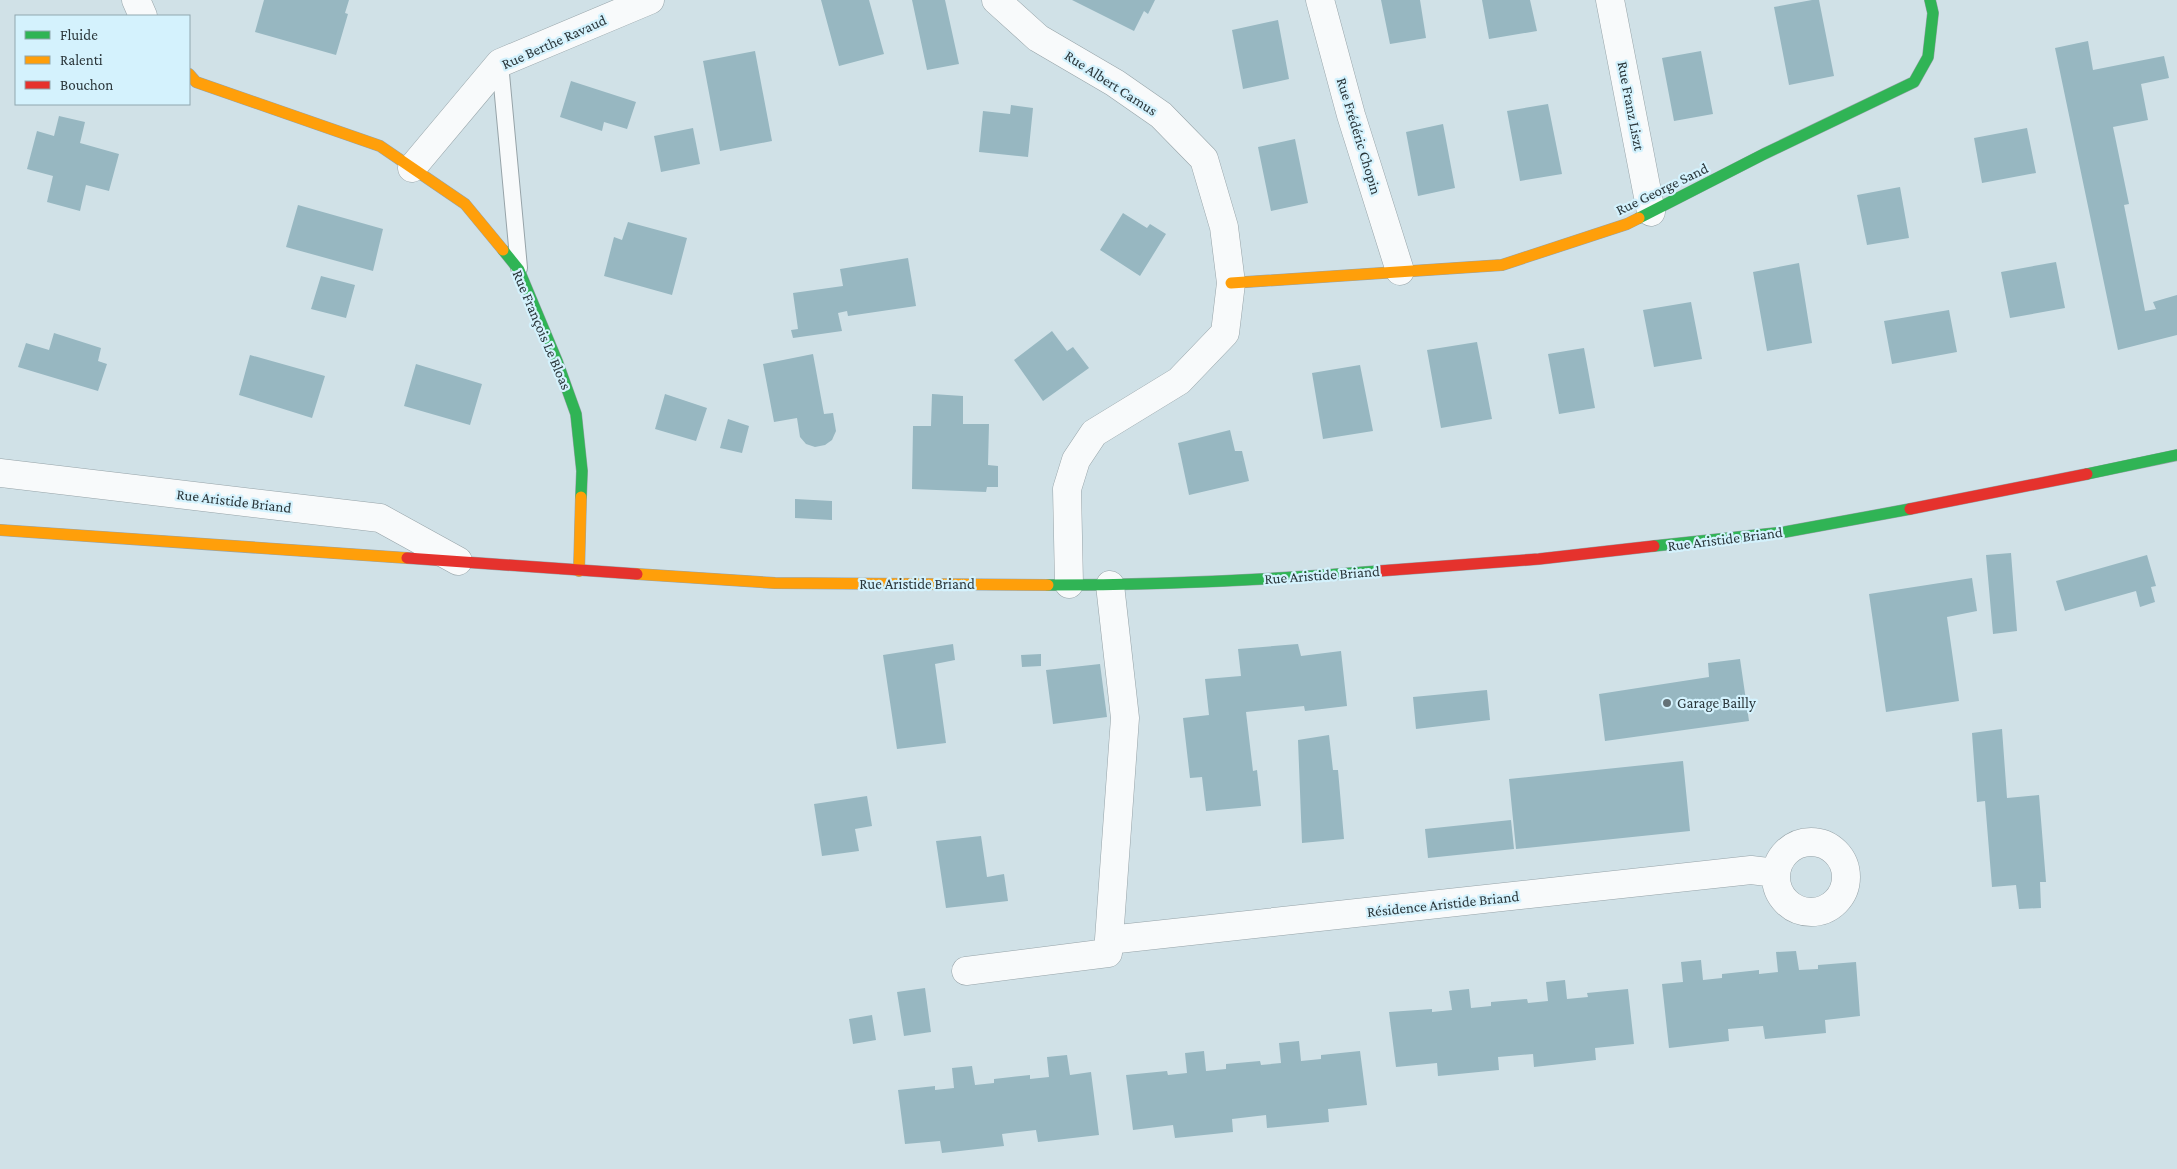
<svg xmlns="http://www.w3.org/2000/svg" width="2177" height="1169" viewBox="0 0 2177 1169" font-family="'Crimson Pro',serif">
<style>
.building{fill:#97b7c1}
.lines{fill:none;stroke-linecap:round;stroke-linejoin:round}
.lane-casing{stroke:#96a3a8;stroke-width:18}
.street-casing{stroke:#96a3a8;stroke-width:29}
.fast-casing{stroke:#96a3a8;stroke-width:12}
.slow-casing{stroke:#96a3a8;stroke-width:12}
.jam-casing{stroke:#96a3a8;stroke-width:12}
.lane{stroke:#f8fafb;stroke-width:16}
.street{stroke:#f8fafb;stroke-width:28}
.fast{stroke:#30b455;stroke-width:11}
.slow{stroke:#ff9f0a;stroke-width:11}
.jam{stroke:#e5322d;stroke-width:11}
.poi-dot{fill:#647277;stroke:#d4f2fd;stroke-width:2}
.labels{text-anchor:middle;stroke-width:4.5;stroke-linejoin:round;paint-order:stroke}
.street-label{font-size:15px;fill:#2a363a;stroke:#d4f2fd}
.poi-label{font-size:15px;fill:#2a363a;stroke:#d4f2fd;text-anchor:start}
</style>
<rect width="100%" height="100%" fill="#d0e1e7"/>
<path class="building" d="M 264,0 L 349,0 L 345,13 L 348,14 L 336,55 L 255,32 Z
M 821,0 L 869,0 L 884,54 L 839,66 Z
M 912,0 L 945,0 L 959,64 L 927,70 Z
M 1072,0 L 1155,0 L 1148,14 L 1144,11 L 1134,31 Z
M 1381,0 L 1420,0 L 1426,38 L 1390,44 Z
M 1482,0 L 1530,0 L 1537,31 L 1489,39 Z
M 1812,0 L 1819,0 L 1834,76 L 1789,85 L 1774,7 Z
M 1278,20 L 1289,79 L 1243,89 L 1232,30 Z
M 2088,41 L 2093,70 L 2164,56 L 2169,78 L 2141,84 L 2148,120 L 2113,127 L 2129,204 L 2124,205 L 2145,311 L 2156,309 L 2153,302 L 2177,295 L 2177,335 L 2118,350 L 2055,48 Z
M 755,51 L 772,141 L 720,151 L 703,61 Z
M 1701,51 L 1713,114 L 1674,121 L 1662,58 Z
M 571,81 L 636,102 L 627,129 L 604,122 L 602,131 L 560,117 Z
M 1548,104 L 1562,174 L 1520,181 L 1507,111 Z
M 1011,105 L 1033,108 L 1028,157 L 979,152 L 983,111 L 1010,114 Z
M 59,116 L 85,122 L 80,143 L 119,154 L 109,191 L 86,185 L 80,211 L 47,202 L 53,176 L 27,169 L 37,131 L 54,136 Z
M 1443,124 L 1455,188 L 1418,196 L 1406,132 Z
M 693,128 L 700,164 L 661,172 L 654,136 Z
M 2027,128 L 2036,173 L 1982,183 L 1974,138 Z
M 1295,139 L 1308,203 L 1271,211 L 1258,147 Z
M 1900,187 L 1909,238 L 1867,245 L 1857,195 Z
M 298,205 L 383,229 L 373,271 L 286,247 Z
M 1123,213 L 1147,228 L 1150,224 L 1166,234 L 1140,276 L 1100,250 Z
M 628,222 L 687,238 L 672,295 L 604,276 L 614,237 L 622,240 Z
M 908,258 L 916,306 L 848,316 L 847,311 L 838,313 L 842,331 L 793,338 L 791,330 L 798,329 L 793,293 L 843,286 L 840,269 Z
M 2056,262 L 2065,308 L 2010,318 L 2001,272 Z
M 1799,263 L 1812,343 L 1767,351 L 1753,272 Z
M 321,276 L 355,285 L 346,318 L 311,309 Z
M 1691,302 L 1702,359 L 1654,367 L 1643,310 Z
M 1949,310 L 1957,352 L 1892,364 L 1884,321 Z
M 1052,331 L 1067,351 L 1073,347 L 1089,368 L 1043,401 L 1014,360 Z
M 54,333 L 101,348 L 98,361 L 107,364 L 98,391 L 18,367 L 26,343 L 49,350 Z
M 1477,342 L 1492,419 L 1441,428 L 1427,350 Z
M 1584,348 L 1595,408 L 1559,414 L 1548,354 Z
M 813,354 L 824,414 L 833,413 L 836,431 L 832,440 L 825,445 L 815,447 L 806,444 L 800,437 L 797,418 L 774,422 L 763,364 Z
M 250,355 L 325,376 L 312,418 L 239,395 Z
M 416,364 L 482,384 L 470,425 L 404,406 Z
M 1360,365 L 1373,431 L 1323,439 L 1312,373 Z
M 665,394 L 707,408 L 696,441 L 655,429 Z
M 932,394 L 963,396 L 963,424 L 989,424 L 988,465 L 998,466 L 998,487 L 987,487 L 986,492 L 912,489 L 913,426 L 931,426 Z
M 728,419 L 749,426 L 742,453 L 720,448 Z
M 1230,430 L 1235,451 L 1242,451 L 1249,481 L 1189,495 L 1178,443 Z
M 795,499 L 832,501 L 832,520 L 795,518 Z
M 2011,553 L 2017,631 L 1993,634 L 1986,555 Z
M 2147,555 L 2156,586 L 2151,587 L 2155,602 L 2140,607 L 2136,591 L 2065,611 L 2056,581 Z
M 1972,578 L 1977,611 L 1947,617 L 1959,701 L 1886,712 L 1869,594 Z
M 953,644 L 955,660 L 935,664 L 946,743 L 897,749 L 883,655 Z
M 1298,644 L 1301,656 L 1341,651 L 1347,706 L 1305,711 L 1304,706 L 1246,712 L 1253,771 L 1257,770 L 1261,806 L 1206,811 L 1202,777 L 1190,778 L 1183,718 L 1209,715 L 1205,679 L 1241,676 L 1238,649 Z
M 1041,654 L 1041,666 L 1022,667 L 1021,655 Z
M 1740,659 L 1749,721 L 1605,741 L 1599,694 L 1709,677 L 1708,663 Z
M 1100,664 L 1107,717 L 1053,724 L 1046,670 Z
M 1487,690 L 1490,720 L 1416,729 L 1413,697 Z
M 2002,729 L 2007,798 L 2039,795 L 2046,882 L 2040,882 L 2041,908 L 2019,909 L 2016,885 L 1992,887 L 1985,801 L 1977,802 L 1972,733 Z
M 1329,735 L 1333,770 L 1338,770 L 1344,839 L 1302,843 L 1298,740 Z
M 1683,761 L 1690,831 L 1516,849 L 1509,779 Z
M 867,796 L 872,826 L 855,829 L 859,851 L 822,856 L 814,804 Z
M 1511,820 L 1514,849 L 1428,858 L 1425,829 Z
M 981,836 L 987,877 L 1004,874 L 1008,901 L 946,908 L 936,841 Z
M 1796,951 L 1799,970 L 1818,969 L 1818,965 L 1856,962 L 1860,1016 L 1825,1020 L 1826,1033 L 1765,1039 L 1763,1026 L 1728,1029 L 1729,1041 L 1669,1048 L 1662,984 L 1683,982 L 1681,962 L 1701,960 L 1703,980 L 1722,978 L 1722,974 L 1759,970 L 1759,974 L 1778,972 L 1776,952 Z
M 1565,980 L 1567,999 L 1588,997 L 1587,993 L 1628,989 L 1634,1044 L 1595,1048 L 1596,1060 L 1534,1067 L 1533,1054 L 1498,1057 L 1499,1070 L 1438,1076 L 1437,1063 L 1396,1067 L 1389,1012 L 1432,1009 L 1432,1012 L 1452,1010 L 1449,991 L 1469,989 L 1471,1008 L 1491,1006 L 1491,1002 L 1527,999 L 1528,1003 L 1548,1001 L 1546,982 Z
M 925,988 L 931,1032 L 904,1036 L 897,992 Z
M 872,1015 L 876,1040 L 853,1044 L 849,1019 Z
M 1299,1041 L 1301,1061 L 1321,1059 L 1321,1055 L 1360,1051 L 1367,1105 L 1328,1109 L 1329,1122 L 1267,1128 L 1266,1115 L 1232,1119 L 1233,1132 L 1175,1138 L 1173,1125 L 1133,1130 L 1126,1075 L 1167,1071 L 1168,1075 L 1187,1073 L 1185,1053 L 1204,1051 L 1206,1071 L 1226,1069 L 1226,1064 L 1260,1061 L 1261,1065 L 1281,1063 L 1279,1043 Z
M 1067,1055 L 1070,1075 L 1091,1072 L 1099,1135 L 1038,1142 L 1036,1130 L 1002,1134 L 1004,1146 L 942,1153 L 940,1141 L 905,1144 L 898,1090 L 935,1086 L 935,1090 L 954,1088 L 952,1068 L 972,1066 L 975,1085 L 994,1083 L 994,1079 L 1030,1075 L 1030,1079 L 1049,1077 L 1047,1057 Z"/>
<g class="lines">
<defs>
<path id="lane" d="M 500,63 L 519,268"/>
<path id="street" d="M 136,0 L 143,16
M 996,0 L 1038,38 L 1115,83 L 1161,115 L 1204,159 L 1224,227 L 1231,283 L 1225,333 L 1179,381 L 1094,433 L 1076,460 L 1067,489 L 1069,584
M 1320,0 L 1351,115 L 1400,271
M 1610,0 L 1651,212
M 412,168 L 500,63 L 650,0
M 0,473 L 380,518 L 458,561
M1776 877a35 35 0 1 1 70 0a35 35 0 1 1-70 0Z
M 1109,940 L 1751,870 L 1776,873
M 966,971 L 1108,953 L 1125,718 L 1110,585"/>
<path id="fast" d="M 1639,218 L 1764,154 L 1914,82 L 1928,57 L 1933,13 L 1930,0
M 503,250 L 519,270 L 557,361 L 576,414 L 582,471 L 581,497
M 2087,474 L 2177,455
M 1654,546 L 1785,532 L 1910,509
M 1048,585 C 1158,585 1269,580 1379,571"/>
<path id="slow" d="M 189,74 L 196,82 L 380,146 L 465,204 L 503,250
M 1231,283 L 1502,265 L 1627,224 L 1639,218
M 0,530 L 407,558
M 579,571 L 581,497
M 637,574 L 775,583 L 1048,585"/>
<path id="jam" d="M 1910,509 L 2087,474
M 407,558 L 637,574
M 1379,571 L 1539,559 L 1654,546"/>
</defs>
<use href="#lane" class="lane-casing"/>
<use href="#street" class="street-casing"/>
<use href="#fast" class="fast-casing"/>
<use href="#slow" class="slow-casing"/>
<use href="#jam" class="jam-casing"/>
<use href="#lane" class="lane"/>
<use href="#street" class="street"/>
<use href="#fast" class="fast"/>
<use href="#slow" class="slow"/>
<use href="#jam" class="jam"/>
</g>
<circle class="poi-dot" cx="1667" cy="703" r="5"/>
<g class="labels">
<g class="street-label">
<text transform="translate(554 42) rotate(-24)" y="5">Rue Berthe Ravaud</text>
<text transform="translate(1111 83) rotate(33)" y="5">Rue Albert Camus</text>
<text transform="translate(1631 106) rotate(79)" y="5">Rue Franz Liszt</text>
<text transform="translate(1359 136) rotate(73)" y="5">Rue Frédéric Chopin</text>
<text transform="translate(1662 189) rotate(-26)" y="5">Rue George Sand</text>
<text transform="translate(542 330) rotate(67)" y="5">Rue François Le Bloas</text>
<text transform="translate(234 501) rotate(7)" y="5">Rue Aristide Briand</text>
<text transform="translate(1725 539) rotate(-7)" y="5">Rue Aristide Briand</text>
<text transform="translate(1322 575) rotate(-4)" y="5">Rue Aristide Briand</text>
<text x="917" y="589">Rue Aristide Briand</text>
<text transform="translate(1443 904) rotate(-6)" y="5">Résidence Aristide Briand</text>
</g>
<g class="poi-label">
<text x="1677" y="708">Garage Bailly</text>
</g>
</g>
<rect x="15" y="15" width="175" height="90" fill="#d4f2fd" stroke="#90a7af"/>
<rect x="25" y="31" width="25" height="8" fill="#30b455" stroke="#90a7af"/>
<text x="60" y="40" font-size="15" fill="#2a363a">Fluide</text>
<rect x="25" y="56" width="25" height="8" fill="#ff9f0a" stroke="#90a7af"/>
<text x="60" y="65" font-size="15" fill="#2a363a">Ralenti</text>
<rect x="25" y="81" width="25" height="8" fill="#e5322d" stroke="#90a7af"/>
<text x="60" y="90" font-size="15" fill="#2a363a">Bouchon</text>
</svg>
